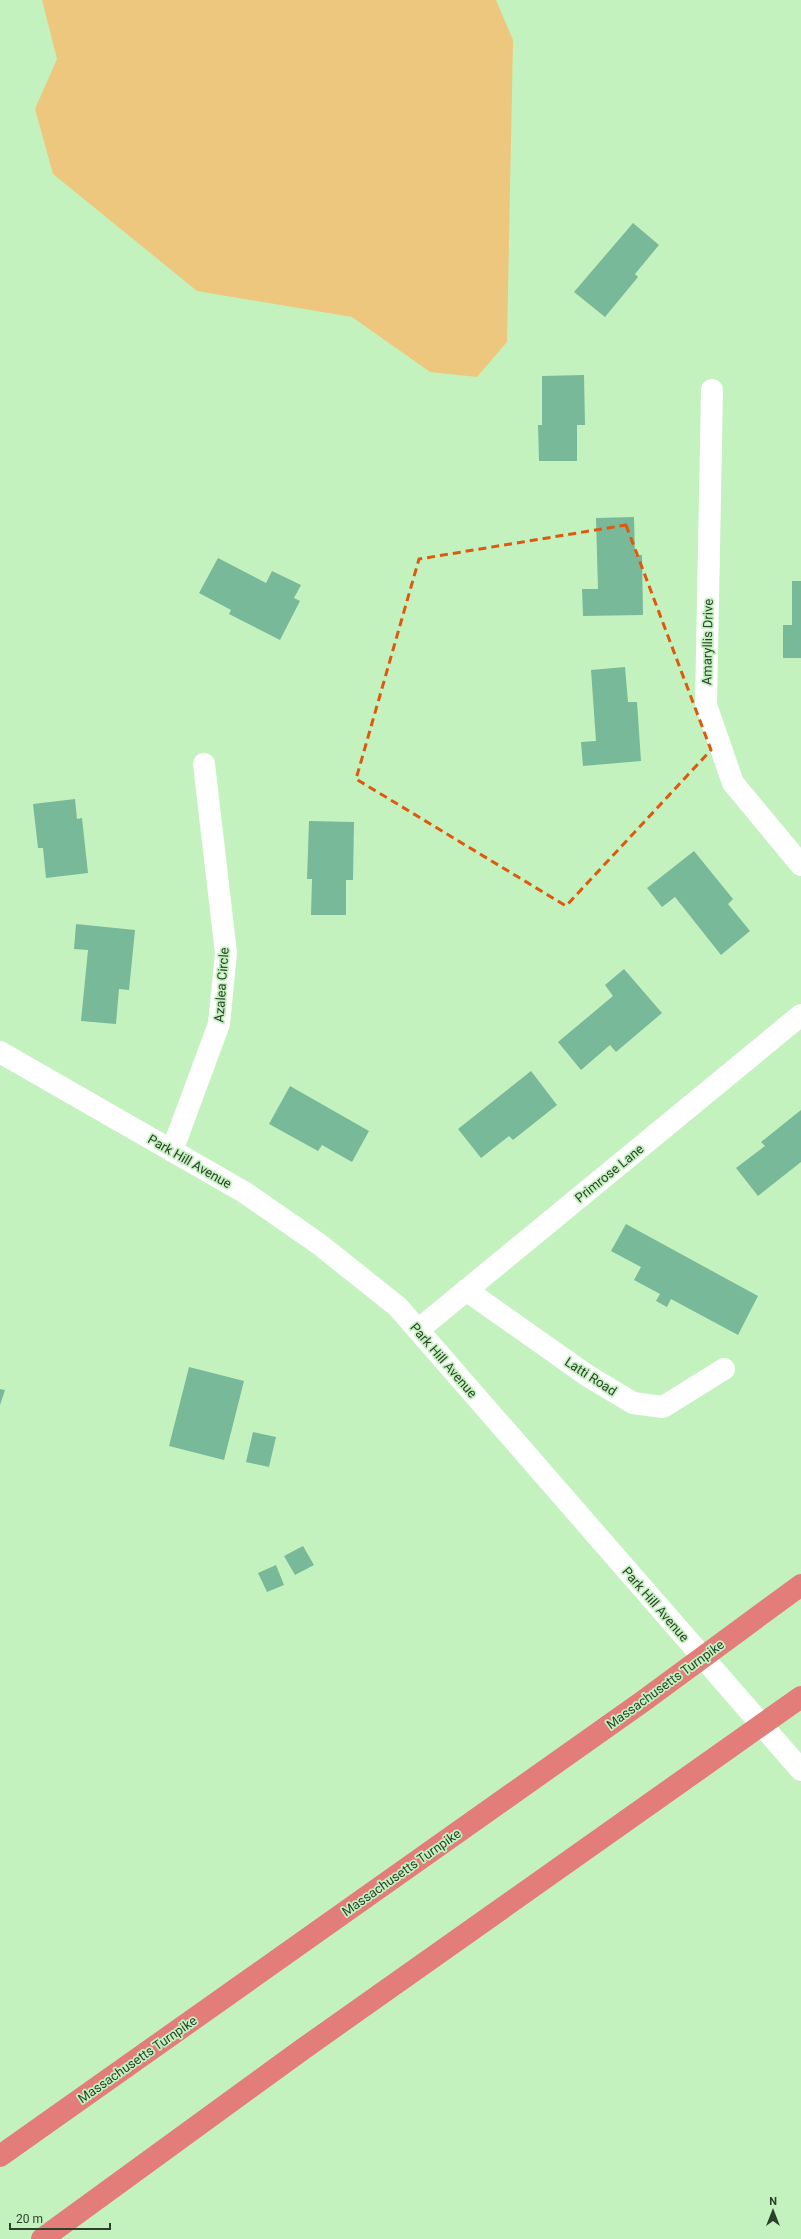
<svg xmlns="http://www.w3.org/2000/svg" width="801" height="2239" viewBox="0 0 801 2239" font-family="Roboto,sans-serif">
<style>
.green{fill:#eec77e}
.building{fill:#77b999}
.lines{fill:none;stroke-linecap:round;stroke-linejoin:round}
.minor{stroke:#fff;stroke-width:22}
.highway{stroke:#e27d7a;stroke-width:22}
.marked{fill:none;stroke:#df580e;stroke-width:3;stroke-dasharray:8 5;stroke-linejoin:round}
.labels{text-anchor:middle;stroke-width:3.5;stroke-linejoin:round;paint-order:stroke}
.street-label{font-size:13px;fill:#2d402c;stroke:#c4f2bf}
</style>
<rect width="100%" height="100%" fill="#c4f2bf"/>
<path class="green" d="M 42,0 L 496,0 L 513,40 L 507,342 L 477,377 L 430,372 L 352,317 L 197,291 L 53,174 L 35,109 L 57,59 Z"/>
<path class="building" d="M 633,223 L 659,245 L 635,274 L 638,277 L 605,317 L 574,292 Z
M 584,375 L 585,425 L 577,425 L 577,461 L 539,461 L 538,425 L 542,425 L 542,376 Z
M 634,517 L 635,555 L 642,555 L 643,615 L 583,616 L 582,589 L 598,589 L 596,518 Z
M 218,558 L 266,583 L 272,571 L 301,585 L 294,598 L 300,601 L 280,640 L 229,614 L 231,610 L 199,593 Z
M 792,581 L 801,581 L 801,658 L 783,658 L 783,625 L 792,625 Z
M 625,667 L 628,702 L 637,702 L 641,761 L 583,766 L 581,742 L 596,741 L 591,670 Z
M 75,799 L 77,819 L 82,818 L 88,873 L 46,878 L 43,848 L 38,848 L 33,804 Z
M 309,821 L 354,822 L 353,880 L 346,880 L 346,915 L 311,915 L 312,879 L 307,879 Z
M 694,851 L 733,899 L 728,904 L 750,931 L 721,955 L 675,897 L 662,907 L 647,888 Z
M 76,924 L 135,930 L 129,990 L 119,989 L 116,1024 L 81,1021 L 88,950 L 74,949 Z
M 624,969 L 662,1013 L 616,1052 L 610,1045 L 581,1070 L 558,1042 L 613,996 L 605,985 Z
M 531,1071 L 557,1105 L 513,1140 L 509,1136 L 481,1158 L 458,1129 Z
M 290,1086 L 369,1131 L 352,1162 L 322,1145 L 318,1151 L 269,1124 Z
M 801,1110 L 801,1162 L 758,1196 L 736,1168 L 765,1146 L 761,1142 Z
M 626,1224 L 758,1296 L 738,1335 L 671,1299 L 667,1307 L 656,1301 L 660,1294 L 634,1280 L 641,1267 L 611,1251 Z
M 189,1367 L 244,1381 L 224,1460 L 169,1446 Z
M 0,1389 L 5,1390 L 0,1405 Z
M 253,1432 L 276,1437 L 269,1467 L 246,1462 Z
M 303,1546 L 314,1565 L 295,1575 L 284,1556 Z
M 276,1565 L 284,1585 L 267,1592 L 258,1573 Z"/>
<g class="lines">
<path class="minor" d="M 712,390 L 706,705 L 733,783 L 801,865
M 0,1052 L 244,1192 L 319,1244 L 398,1307 L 801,1770
M 172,1151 L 219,1024 L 226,953 L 204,764
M 466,1290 L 588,1376 L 633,1403 L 663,1407 L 724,1369
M 418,1330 L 801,1015"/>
<path class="highway" d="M 0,2156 L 642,1702 L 801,1585
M 42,2239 L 303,2049 L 801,1697"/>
</g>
<path class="marked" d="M 626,525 L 711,750 L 566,906 L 356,779 L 419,559 Z"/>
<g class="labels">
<g class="street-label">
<text transform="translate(707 642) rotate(-89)" y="5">Amaryllis Drive</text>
<text transform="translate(221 985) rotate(-86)" y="5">Azalea Circle</text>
<text transform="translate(190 1161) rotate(30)" y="5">Park Hill Avenue</text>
<text transform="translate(609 1173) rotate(-39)" y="5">Primrose Lane</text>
<text transform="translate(444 1360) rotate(49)" y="5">Park Hill Avenue</text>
<text transform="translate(591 1376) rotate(33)" y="5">Latti Road</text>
<text transform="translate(656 1604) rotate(49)" y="5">Park Hill Avenue</text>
<text transform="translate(665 1684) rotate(-36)" y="5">Massachusetts Turnpike</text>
<text transform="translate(401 1872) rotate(-35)" y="5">Massachusetts Turnpike</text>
<text transform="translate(137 2059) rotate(-35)" y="5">Massachusetts Turnpike</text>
</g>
</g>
<g transform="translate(773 2211)" stroke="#c4f2bf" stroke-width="3" paint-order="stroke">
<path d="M0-3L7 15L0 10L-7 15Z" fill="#2d402c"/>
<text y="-6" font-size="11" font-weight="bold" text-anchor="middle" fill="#2d402c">N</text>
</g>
<path d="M10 2223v6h100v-6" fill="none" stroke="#2d402c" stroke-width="2"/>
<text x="16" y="2223" font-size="12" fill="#2d402c" stroke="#c4f2bf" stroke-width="3" paint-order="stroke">20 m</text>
</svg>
